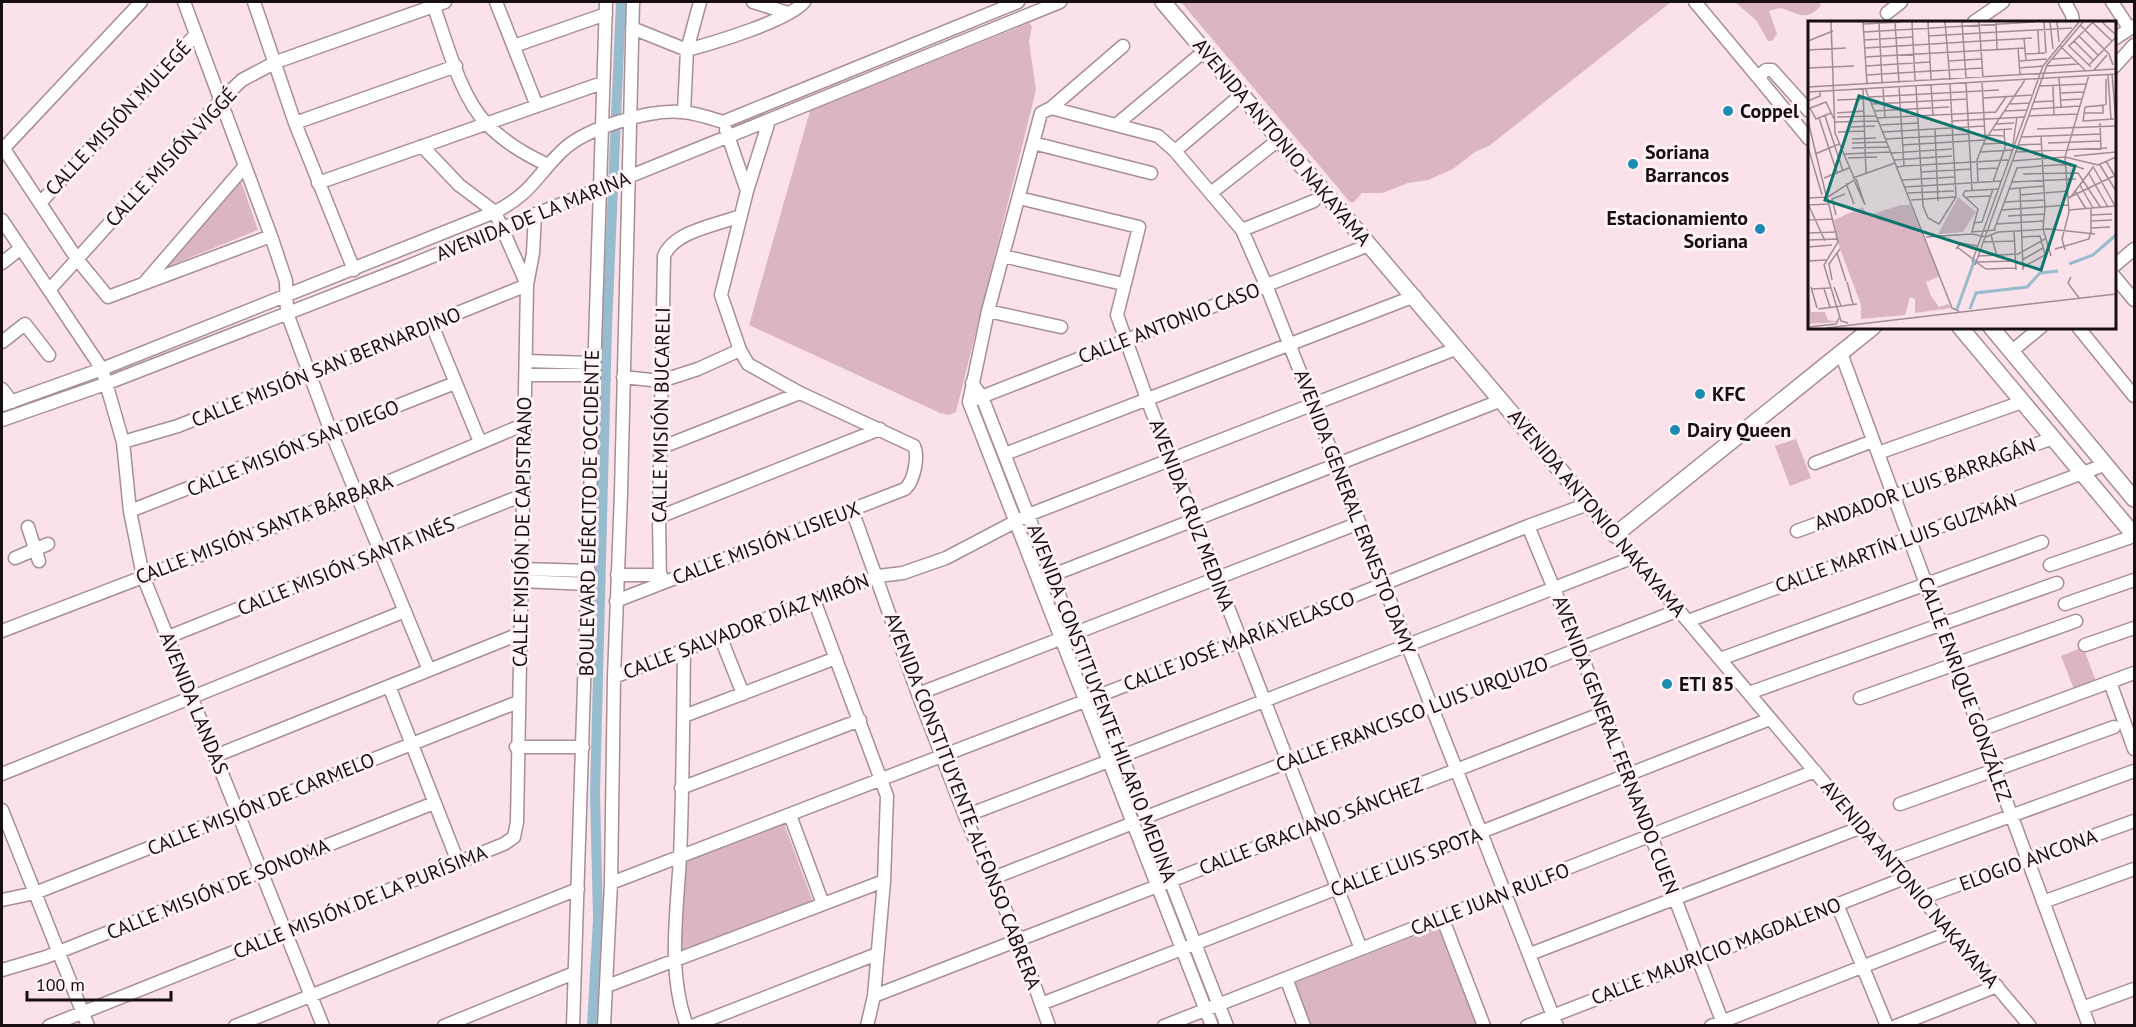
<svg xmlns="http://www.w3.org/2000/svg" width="2136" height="1027" viewBox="0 0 2136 1027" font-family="'PT Sans',sans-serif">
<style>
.green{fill:#dbb5c2}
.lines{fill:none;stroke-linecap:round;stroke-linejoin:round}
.canal{stroke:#97bccd;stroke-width:10}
.minor-casing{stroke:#a68f96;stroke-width:15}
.major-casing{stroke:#a68f96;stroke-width:18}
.minor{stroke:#fff;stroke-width:12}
.major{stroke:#fff;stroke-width:15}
.poi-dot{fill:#1d8bb1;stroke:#fdf3f6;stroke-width:2}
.labels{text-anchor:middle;stroke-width:6;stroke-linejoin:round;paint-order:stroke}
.poi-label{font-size:20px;font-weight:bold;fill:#170f12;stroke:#fdf3f6;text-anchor:start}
.street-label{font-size:20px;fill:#170f12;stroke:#fdf3f6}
.inset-river{fill:none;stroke:#97bccd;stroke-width:3}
.inset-road{fill:none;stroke:#a08d93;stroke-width:1.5}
.view{fill:#0f766e;fill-opacity:0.15;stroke:#0f766e;stroke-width:3}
.inset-edge{fill:none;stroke:#170f12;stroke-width:3}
</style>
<rect width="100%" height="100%" fill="#fbe1e9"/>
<path class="green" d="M 1181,2 L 1671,2 L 1489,146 L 1475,152 L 1453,169 L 1428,180 L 1408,183 L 1382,193 L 1362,193 L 1354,202 L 1350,202 Z
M 1735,2 L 1819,2 L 1821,5 C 1808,22 1799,14 1784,9 C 1780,7 1773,10 1769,11 L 1777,34 L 1772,41 L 1768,41 L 1756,20 Z
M 1029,23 L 1032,26 L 1029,42 L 1036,90 L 956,412 L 949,415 L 940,413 L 749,325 L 810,111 Z
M 241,181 L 258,230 L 162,269 Z
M 1796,439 L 1811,478 L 1790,486 L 1775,446 Z
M 2083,647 L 2097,684 L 2075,692 L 2061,656 Z
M 783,821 L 813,902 L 675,952 L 682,861 Z
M 1441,926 L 1480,1025 L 1310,1025 L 1294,983 Z"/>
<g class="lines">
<path class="canal" d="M 592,1026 L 598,919 L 595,793 L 607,326 L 621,2"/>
<defs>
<path id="minor" d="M 184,2 L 271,236 L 286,281 L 287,313 L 331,432 L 429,670
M 254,2 L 295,123 L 354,270
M 432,2 C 446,38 459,96 487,124 C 504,142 526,155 548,165
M 496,2 L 537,106
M 753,2 L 788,13
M 1695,2 L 1761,81
M 2065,2 L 2072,15 L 2073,22
M 2112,2 L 2129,28
M 1887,13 L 1901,2
M 1974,22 L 2003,2
M 632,28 L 687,50 C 713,43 788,21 804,2
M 2114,39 L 2134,26
M 514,46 L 606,14
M 2114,67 L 2134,45
M 1051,108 L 1123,46
M 1809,111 L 1772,70 L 1766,70 L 1761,74 L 1761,81 L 1809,139
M 684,112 L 687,50 L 700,2
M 295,123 L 456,66
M 1116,125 L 1196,58
M 1033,143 L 1151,173
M 2,146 L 77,259 L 108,297 L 271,236
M 3,149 L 141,2
M 1175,151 L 1234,101
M 318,183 L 602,83
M 747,191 L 769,121
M 1211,193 L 1272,145
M 1019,198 L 1139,227 L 1117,315 L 1147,399 L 1361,949
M 41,202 L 196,34
M 2,220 L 102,369 L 123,442 L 130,511 L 143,576 L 323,1026
M 1242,230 L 1314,201
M 1003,256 L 1123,284
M 2,263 L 21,248
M 2114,266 L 2134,249
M 2114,276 L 2134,300
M 146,281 L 245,166
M 50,289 L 221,100 L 242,80 L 276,62 L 445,2
M 988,311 L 1061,327
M 432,325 L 480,442
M 2078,327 L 2134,396
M 2,342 L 25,324 L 49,355
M 2012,351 L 2041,327
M 1841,353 L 2089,1026
M 526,361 L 592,363
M 526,375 L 592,375
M 623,377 L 661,381 L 698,369 L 740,350
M 972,383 L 982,397 L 1227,1026
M 2,389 L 12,402
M 976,399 L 1369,245
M 2,405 L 102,369 L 495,212 C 532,193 535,177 562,151 C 585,128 650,109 682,112 C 696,113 710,118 723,122 L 1018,2
M 2,420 L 108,383 L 401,269 L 1060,2
M 123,442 L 178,426 L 527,285 L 495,212 L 459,185 L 422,146
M 660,448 L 800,393
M 1878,453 L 2022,402
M 1005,454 L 1415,296
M 1815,463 L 1873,441
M 1588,504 L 1528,526 L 1579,649 L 1724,1026
M 852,510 L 918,694 L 965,816 L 1018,939 L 1049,1026
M 130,511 L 455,383
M 659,517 L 880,429
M 28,527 L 39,561
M 1797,531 L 2053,438
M 1615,535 L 2030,1026
M 15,558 L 48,544
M 2050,565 L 2134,536
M 521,569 L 589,571
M 617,575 L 661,575
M 1045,578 L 1502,400
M 521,581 L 589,584
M 660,584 L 659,517 L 664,256 C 674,231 717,225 740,216
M 814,600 L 887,796 L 884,881 L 874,996 L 867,1026
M 616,601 L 905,489 C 914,481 919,457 914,446 L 800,393 L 748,364 L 740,350 L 721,295 L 747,191 L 726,130
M 2065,604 L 2134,580
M 1688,621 L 2104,465
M 2,631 L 357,495 L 525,424
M 720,636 L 743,694
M 168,637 L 523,495
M 2085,645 L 2134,628
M 684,650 C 683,719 683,788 680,857 C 677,913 667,973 687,1026
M 1720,659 L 2042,542
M 614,677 L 878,576 L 903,573 L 946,558 L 1028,515 L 1458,348
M 2110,682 L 2134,749
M 389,686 L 458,862
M 1749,693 L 2057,583
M 918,694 L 1359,523
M 1860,698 L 2076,621
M 684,716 L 836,658
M 1980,730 L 2134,673
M 516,747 L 583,747
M 215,756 L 519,634
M 1122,756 L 1634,557
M 2,774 L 405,611
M 681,788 L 860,720
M 1900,804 L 2114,727
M 2,810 L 88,1026
M 790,815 L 823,904
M 965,816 L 1109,761
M 1146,817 L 1679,610
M 1890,860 L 2134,771
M 993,878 L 1133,823
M 611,883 L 1241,641 L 1528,526
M 1922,898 L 2134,821
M 2,900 L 35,893 L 518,702
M 2043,902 L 2134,869
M 1837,904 L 1887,1026
M 1442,917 L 1484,1026
M 1530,954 L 1862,827
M 2,970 L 46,957 L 434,803
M 1286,978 L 1304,1026
M 607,986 L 884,881
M 874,996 L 1603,713
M 1041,1004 L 1770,719
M 2082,1008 L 2134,989
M 49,1026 L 504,844 L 514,837 L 517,822 L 527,285 L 533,253 L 535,214
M 235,1026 L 578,889
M 444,1026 L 574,973
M 573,1026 L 606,2
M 604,1026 L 611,883 L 614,677 L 621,493 L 633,2
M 692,1026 L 877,954
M 1164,1026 L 1815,771
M 1212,1026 L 969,402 L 988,311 L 1041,113 L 1051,108 L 1158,136 L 1175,151 L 1242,230 L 1266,285 L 1557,1026
M 1527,1026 L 1905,878
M 1711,1026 L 1951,932
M 1896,1026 L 1997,986"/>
<path id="major" d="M 1163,2 L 1615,535 L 1873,327
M 1960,327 L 2134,535
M 1991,327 L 2134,499"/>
</defs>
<use href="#minor" class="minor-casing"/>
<use href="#major" class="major-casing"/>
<use href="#minor" class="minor"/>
<use href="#major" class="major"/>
</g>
<g class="poi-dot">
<circle cx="1728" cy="111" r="6"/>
<circle cx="1633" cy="164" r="6"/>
<circle cx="1760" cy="229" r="6"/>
<circle cx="1700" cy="394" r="6"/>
<circle cx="1675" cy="430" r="6"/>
<circle cx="1667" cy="684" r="6"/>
</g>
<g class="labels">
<g class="poi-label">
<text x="1740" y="118">Coppel</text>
<text x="1645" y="159">Soriana<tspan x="1645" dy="23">Barrancos</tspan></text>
<text x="1748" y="225" text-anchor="end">Estacionamiento<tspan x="1748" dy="23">Soriana</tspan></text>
<text x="1712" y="401">KFC</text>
<text x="1687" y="437">Dairy Queen</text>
<text x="1679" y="691">ETI 85</text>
</g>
<g class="street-label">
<text transform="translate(118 118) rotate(-47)" y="7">CALLE MISIÓN MULEGÉ</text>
<text transform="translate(1282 142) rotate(50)" y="7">AVENIDA ANTONIO NAKAYAMA</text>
<text transform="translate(171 157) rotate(-47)" y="7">CALLE MISIÓN VIGGÉ</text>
<text transform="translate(533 216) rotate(-22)" y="7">AVENIDA DE LA MARINA</text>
<text transform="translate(1169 323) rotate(-21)" y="7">CALLE ANTONIO CASO</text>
<text transform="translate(326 367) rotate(-22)" y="7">CALLE MISIÓN SAN BERNARDINO</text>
<text transform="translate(661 415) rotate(-89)" y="7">CALLE MISIÓN BUCARELI</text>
<text transform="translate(293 448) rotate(-22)" y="7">CALLE MISIÓN SAN DIEGO</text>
<text transform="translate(1925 484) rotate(-20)" y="7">ANDADOR LUIS BARRAGÁN</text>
<text transform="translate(1355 512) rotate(69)" y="7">AVENIDA GENERAL ERNESTO DAMY</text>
<text transform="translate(589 513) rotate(-89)" y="7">BOULEVARD EJÉRCITO DE OCCIDENTE</text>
<text transform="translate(1597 513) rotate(50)" y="7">AVENIDA ANTONIO NAKAYAMA</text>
<text transform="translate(1192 515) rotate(69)" y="7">AVENIDA CRUZ MEDINA</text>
<text transform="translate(264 529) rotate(-21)" y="7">CALLE MISIÓN SANTA BÁRBARA</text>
<text transform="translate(522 532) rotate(-89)" y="7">CALLE MISIÓN DE CAPISTRANO</text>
<text transform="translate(766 543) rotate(-21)" y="7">CALLE MISIÓN LISIEUX</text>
<text transform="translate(1896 543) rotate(-20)" y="7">CALLE MARTÍN LUIS GUZMÁN</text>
<text transform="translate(346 566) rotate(-22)" y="7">CALLE MISIÓN SANTA INÉS</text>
<text transform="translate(746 626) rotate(-21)" y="7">CALLE SALVADOR DÍAZ MIRÓN</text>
<text transform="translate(1239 641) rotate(-21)" y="7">CALLE JOSÉ MARÍA VELASCO</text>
<text transform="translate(1965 689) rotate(70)" y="7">CALLE ENRIQUE GONZÁLEZ</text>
<text transform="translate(194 703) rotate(68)" y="7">AVENIDA LANDAS</text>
<text transform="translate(1102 703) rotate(69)" y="7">AVENIDA CONSTITUYENTE HILARIO MEDINA</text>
<text transform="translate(1412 714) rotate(-21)" y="7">CALLE FRANCISCO LUIS URQUIZO</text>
<text transform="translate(1616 745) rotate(69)" y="7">AVENIDA GENERAL FERNANDO CUEN</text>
<text transform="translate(963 801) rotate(69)" y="7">AVENIDA CONSTITUYENTE ALFONSO CABRERA</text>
<text transform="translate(261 804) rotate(-22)" y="7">CALLE MISIÓN DE CARMELO</text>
<text transform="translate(1311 826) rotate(-21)" y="7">CALLE GRACIANO SÁNCHEZ</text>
<text transform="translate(2028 860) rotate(-20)" y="7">ELOGIO ANCONA</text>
<text transform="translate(1406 862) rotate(-21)" y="7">CALLE LUIS SPOTA</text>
<text transform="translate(1910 884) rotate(50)" y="7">AVENIDA ANTONIO NAKAYAMA</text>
<text transform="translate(218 889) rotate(-22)" y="7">CALLE MISIÓN DE SONOMA</text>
<text transform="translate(1490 899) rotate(-21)" y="7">CALLE JUAN RULFO</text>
<text transform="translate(360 902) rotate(-22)" y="7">CALLE MISIÓN DE LA PURÍSIMA</text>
<text transform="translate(1716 951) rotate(-21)" y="7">CALLE MAURICIO MAGDALENO</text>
</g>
</g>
<g transform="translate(1808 21)">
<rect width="308" height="308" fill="#fbe1e9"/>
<path d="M 150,176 L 168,191 L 155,211 L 130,213 ZM 92,184 L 102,184 L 132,255 L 118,261 L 123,275 L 131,286 L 140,283 L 143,287 L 107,292 L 107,278 L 102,276 L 97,294 L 53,298 L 53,284 L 30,222 L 26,199 L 55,186 L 59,195 ZM 0,267 L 3,291 L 17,291 L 20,299 L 30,301 L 0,303 Z" fill="#dbb5c2"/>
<path class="inset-river" d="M 261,243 L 285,234 L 308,214M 149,288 L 167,238M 162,288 L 168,272 L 219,266 L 232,252 L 250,250"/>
<path class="inset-road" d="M 23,1 L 27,112 L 47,159M 55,1 L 59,63M 71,1 L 74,62M 87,1 L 91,62M 104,1 L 107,60M 120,1 L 123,59M 137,1 L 142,59M 154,1 L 158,57M 171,1 L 175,56M 236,1 L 238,32M 242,1 L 245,28M 249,1 L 251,21M 284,1 L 304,20M 294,1 L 308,14M 188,2 L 189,28M 55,3 L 93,1M 272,4 L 301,33 L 305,44M 230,9 L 231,32M 56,11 L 227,1M 120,15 L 264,7M 271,15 L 290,34M 216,17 L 218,40M 56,19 L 104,16M 0,20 L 25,10M 266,20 L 285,39M 260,24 L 283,46M 252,25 L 277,49M 261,25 L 285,1M 57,27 L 224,17M 210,27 L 212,54M 0,29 L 38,27M 217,33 L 237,32M 57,36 L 217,27M 244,38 L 263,37M 140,40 L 173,38M 211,40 L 239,38M 281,44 L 308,16M 58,45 L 122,41M 239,45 L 270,43M 0,47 L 46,45M 211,47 L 235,45M 286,49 L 299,34M 304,53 L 308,101M 58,54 L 174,47M 300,54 L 303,98M 251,56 L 253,86M 174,61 L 177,114 L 197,115M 158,62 L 164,169M 123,64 L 125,94M 108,65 L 115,185 L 120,197 L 131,203 L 148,176 L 142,63M 231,65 L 278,63M 245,65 L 246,94M 0,66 L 308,48M 57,67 L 87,142M 75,67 L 77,97M 55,68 L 58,152M 0,71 L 308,53M 252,72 L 276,71M 61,76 L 191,69M 175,77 L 225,74M 29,79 L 56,78M 253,79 L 274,78M 0,80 L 12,75 L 12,70M 226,81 L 245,80M 64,83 L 159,78M 202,83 L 222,82M 298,84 L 298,58M 277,86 L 275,100 L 306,98M 277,86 L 297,84M 2,87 L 8,98 L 23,92M 0,88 L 18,81 L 26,98M 223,88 L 272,85M 66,90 L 141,86M 197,90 L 219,89M 29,92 L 56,90M 187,92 L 198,76M 276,92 L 295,92 L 295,85M 17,95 L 35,150M 220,95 L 270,93M 29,96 L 68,95M 11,97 L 29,152M 69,97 L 188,91M 0,100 L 18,174M 144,100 L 216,96M 27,101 L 70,100M 292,102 L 293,129M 188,103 L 206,102M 72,104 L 110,102M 43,106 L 67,105M 127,108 L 130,180M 229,108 L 308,105M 185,109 L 204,108M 30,111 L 57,110M 75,111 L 176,105M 233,115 L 237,186 L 235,208 L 243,235M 213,116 L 293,113M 44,118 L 68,117M 78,118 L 161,113M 44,122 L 79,121M 240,122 L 293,120M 176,123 L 197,122M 205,123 L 209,96M 94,124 L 177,119M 210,124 L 233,123M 0,126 L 14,174M 44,127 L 81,126M 173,131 L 204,129M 207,131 L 299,127M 83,132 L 144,128M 7,133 L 31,123M 36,133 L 83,131M 266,135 L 308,131M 40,137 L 69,136M 86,139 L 144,135M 204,140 L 257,136 L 290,144 L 308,136M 298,140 L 308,157M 292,144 L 308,170M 96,145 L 200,139M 89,146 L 96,145 L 91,66M 286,147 L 307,185M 170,148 L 190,147M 113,151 L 163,148M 215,153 L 270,152 L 293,187M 281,153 L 300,186M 16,157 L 41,147M 45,157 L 87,142 L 144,287 L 151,290M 94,159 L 147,156M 170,161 L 169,139 L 177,119 L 217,59M 185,161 L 197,127 L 196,108M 204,161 L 268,158M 38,162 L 46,183M 272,164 L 285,187M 97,166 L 193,160M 212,167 L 215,249M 201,168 L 236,165M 267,170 L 278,188M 100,172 L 146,170M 212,174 L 260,170M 19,176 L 30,221 L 16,244 L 33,300 L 40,302M 159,176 L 183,175M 0,177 L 20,176 L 46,159 L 57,184 L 48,158M 260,177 L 308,154M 262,177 L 286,145M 103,179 L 147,176M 196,181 L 237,179M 0,183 L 17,220M 1,184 L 20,183M 283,187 L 283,213M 194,189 L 260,184M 261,189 L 307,185M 28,194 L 24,178 L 37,173M 283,194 L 304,193M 200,195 L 237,193M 0,199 L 25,198M 283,200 L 304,199M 165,202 L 174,201 L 185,168M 189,203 L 235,200M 283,207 L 302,206M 186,209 L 209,147 L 261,143 L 276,148M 206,210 L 208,249M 163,211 L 188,209M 164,211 L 170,188 L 155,174 L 157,170 L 190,168M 0,212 L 29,211M 183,214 L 189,235M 118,216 L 164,213 L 178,216 L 190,211 L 241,208 L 287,213M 213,216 L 232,215 L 238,237M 0,219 L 30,218M 175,221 L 207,220M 0,226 L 24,224M 149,226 L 165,238M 148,228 L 153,222 L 170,225M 247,228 L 281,218 L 282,213M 257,229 L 254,218 L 261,191 L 257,136 L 281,54M 29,232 L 38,260M 170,235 L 210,233 L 237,218M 214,239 L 235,227M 0,240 L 18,239M 164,241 L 235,45 L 271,1M 168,241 L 178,248 L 208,247M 168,241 L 207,240M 167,244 L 239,44 L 275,1M 215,246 L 237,234M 263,256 L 260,262 L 271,277M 24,259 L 21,243 L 32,228M 39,261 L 45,283M 3,266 L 9,287M 26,266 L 33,285M 4,268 L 22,267M 16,268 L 22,286M 10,288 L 49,283M 0,306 L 28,303 L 31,297M 18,307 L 308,273"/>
<path class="view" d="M 51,75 L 267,145 L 233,249 L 17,179 Z"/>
<rect width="308" height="308" class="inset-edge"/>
</g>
<rect width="2136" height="1027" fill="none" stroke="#170f12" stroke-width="6"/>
<path d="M27 991v9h144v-9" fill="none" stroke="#170f12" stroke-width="3"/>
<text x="36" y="991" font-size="18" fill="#170f12" stroke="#fdf3f6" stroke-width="4.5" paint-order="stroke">100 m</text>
</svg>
